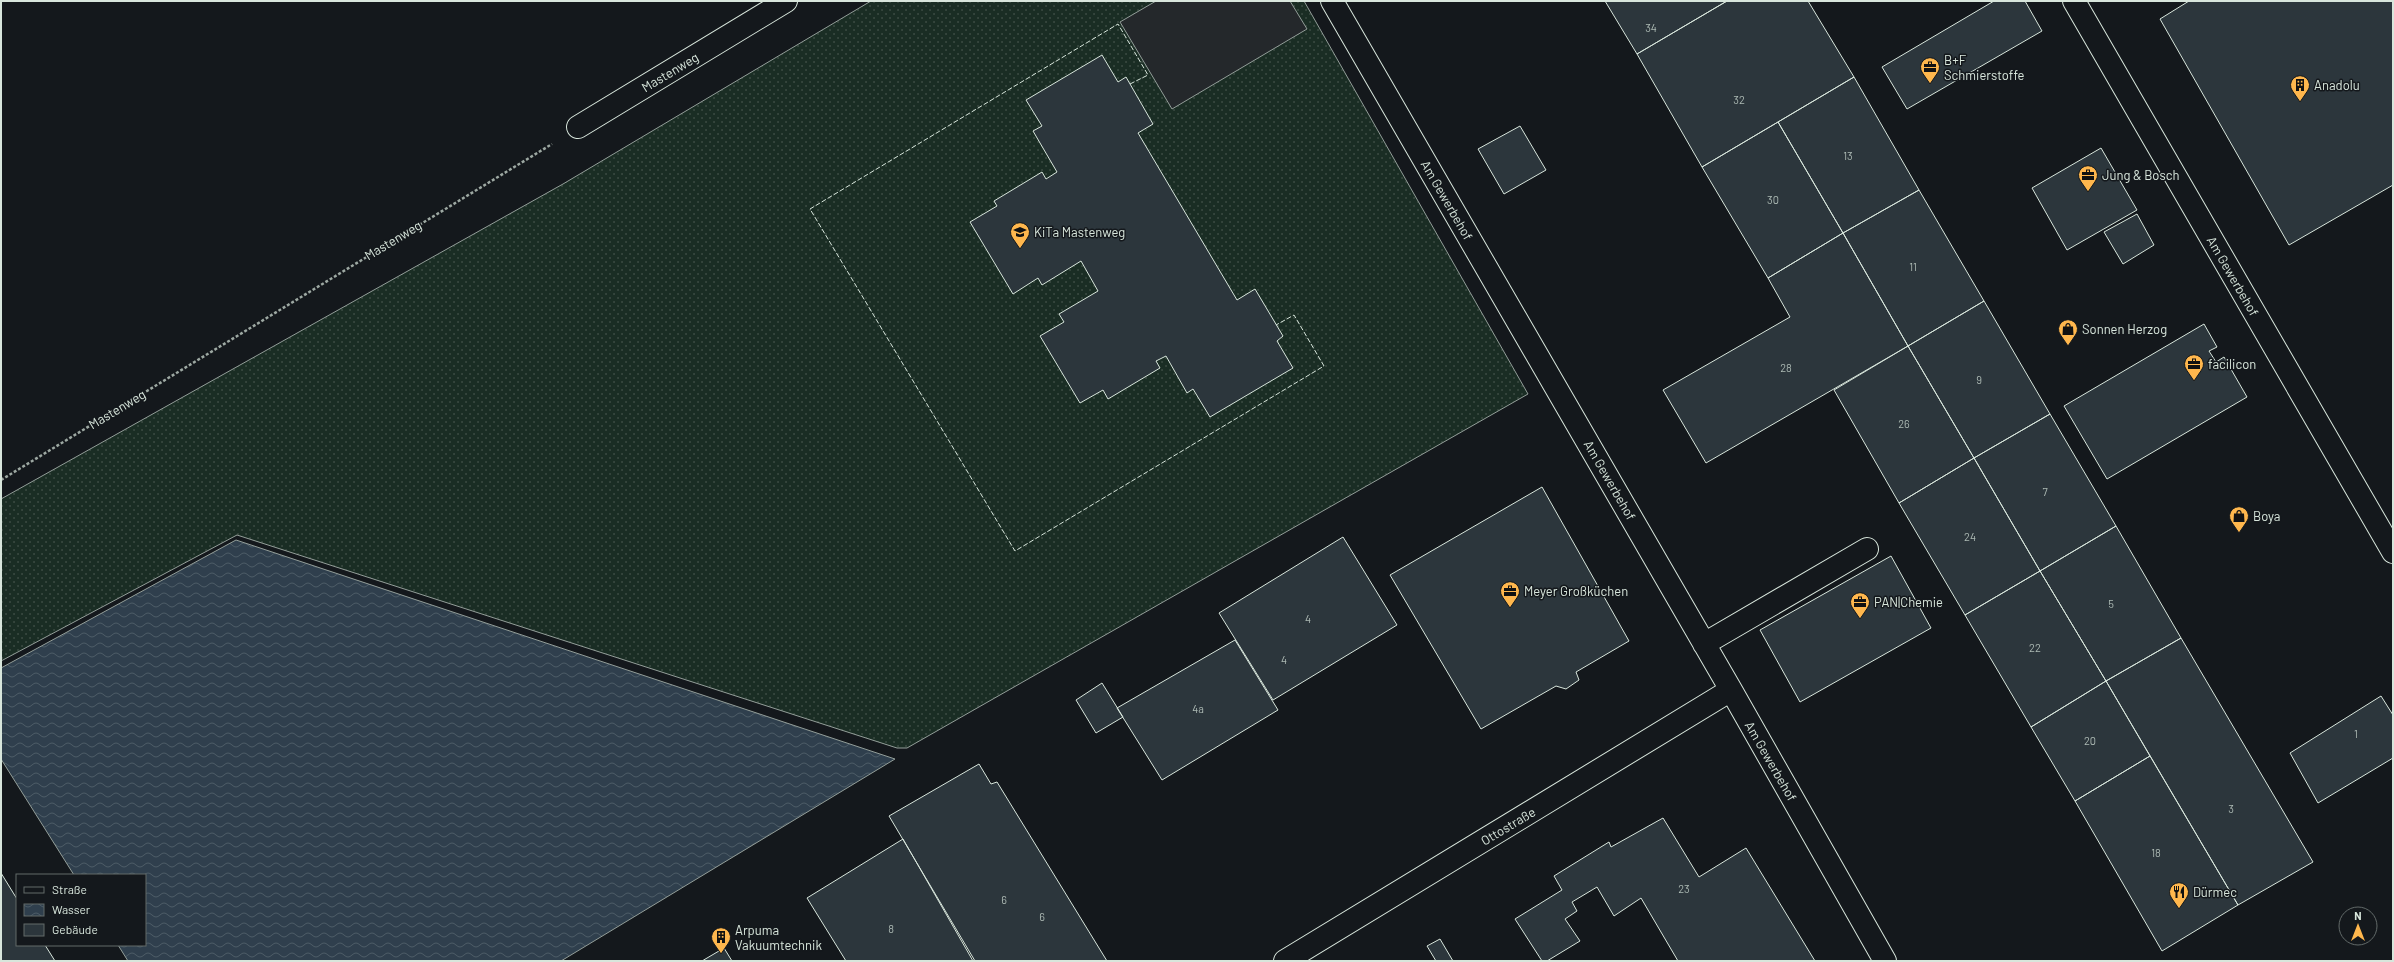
<svg xmlns="http://www.w3.org/2000/svg" width="2394" height="962" viewBox="0 0 2394 962" font-family="Barlow,sans-serif">
<style>
.grass{fill:url(#grass-dots);stroke:#939e99}
.parking{fill:#24282b;stroke:#939e99}
.water{fill:url(#water-waves);stroke:#939e99}
.building{fill:#2c363c;stroke:#d8e6dc}
.lines{fill:none;stroke-linecap:round;stroke-linejoin:round}
.minor-casing{stroke:#d8e6dc;stroke-width:24}
.path{stroke:#9da8a2;stroke-width:2.5;stroke-dasharray:3 2;stroke-linecap:butt}
.minor{stroke:#14181c;stroke-width:22}
.fence{stroke:#d8e6dc;stroke-width:1;stroke-dasharray:5 2;stroke-linecap:butt}
.labels{text-anchor:middle;stroke-width:3;stroke-linejoin:round;paint-order:stroke}
.number-label{font-size:11px;fill:#adbab4}
.poi-label{font-size:13px;fill:#d8e6dc;stroke:#14181c;text-anchor:start}
.street-label{font-size:13px;fill:#d8e6dc;stroke:#14181c}
</style>
<defs>
<pattern id="grass-dots" width="8" height="8" patternUnits="userSpaceOnUse"><rect width="8" height="8" fill="#1a2d24"/><path d="M2 2h.1M6 6h.1" fill="none" stroke="#3b4b43" stroke-width="1.8" stroke-linecap="round"/></pattern>
<pattern id="water-waves" width="16" height="10" patternUnits="userSpaceOnUse"><rect width="16" height="10" fill="#2f3f4d"/><path d="M0 5q4-4 8 0t8 0" fill="none" stroke="#4c5b66"/></pattern>
</defs>
<rect width="100%" height="100%" fill="#14181c"/>
<path class="grass" d="M 871,1 L 1304,1 L 1528,394 L 907,748 L 897,748 L 237,535 L 1,661 L 1,499 L 563,184 Z"/>
<path class="parking" d="M 1156,1 L 1290,1 L 1307,29 L 1172,109 L 1120,22 Z"/>
<path class="water" d="M 236,540 L 895,759 L 561,961 L 128,961 L 118,945 L 145,945 L 145,875 L 74,875 L 1,759 L 1,668 Z"/>
<path class="building" d="M 1605,1 L 1727,1 L 1637,54 Z
M 1727,1 L 1808,1 L 1854,77 L 1702,167 L 1637,54 Z
M 1994,1 L 2025,1 L 2042,31 L 1907,109 L 1882,67 Z
M 2189,1 L 2393,1 L 2393,185 L 2289,245 L 2160,19 Z
M 1102,55 L 1118,82 L 1126,77 L 1153,124 L 1138,133 L 1237,300 L 1255,289 L 1283,336 L 1277,341 L 1293,368 L 1210,417 L 1193,389 L 1187,393 L 1166,356 L 1156,361 L 1160,368 L 1108,399 L 1103,390 L 1080,403 L 1040,336 L 1064,322 L 1059,314 L 1098,291 L 1081,261 L 1042,285 L 1038,278 L 1013,294 L 970,222 L 997,206 L 994,201 L 1042,172 L 1046,179 L 1057,172 L 1033,131 L 1042,126 L 1026,100 Z
M 1854,77 L 1919,190 L 1843,233 L 1778,122 Z
M 1778,122 L 1843,233 L 1768,278 L 1702,167 Z
M 1520,126 L 1546,170 L 1504,194 L 1478,149 Z
M 2101,148 L 2137,210 L 2067,250 L 2032,188 Z
M 1919,190 L 1984,301 L 1908,346 L 1843,233 Z
M 2137,214 L 2154,245 L 2123,264 L 2104,232 Z
M 1843,233 L 1908,346 L 1706,463 L 1663,390 L 1790,317 L 1768,278 Z
M 1984,301 L 2050,414 L 1974,458 L 1908,346 Z
M 2204,324 L 2217,347 L 2209,351 L 2216,362 L 2224,357 L 2247,397 L 2107,479 L 2064,406 Z
M 1908,346 L 1974,458 L 1899,503 L 1834,390 Z
M 2050,414 L 2116,526 L 2040,571 L 1974,458 Z
M 1974,458 L 2040,571 L 1965,615 L 1899,503 Z
M 1542,487 L 1629,641 L 1576,672 L 1579,680 L 1566,689 L 1556,686 L 1481,729 L 1390,575 Z
M 2116,526 L 2181,638 L 2106,681 L 2040,571 Z
M 1343,537 L 1397,625 L 1273,700 L 1219,613 Z
M 1891,556 L 1931,628 L 1800,702 L 1760,630 Z
M 2040,571 L 2106,681 L 2031,727 L 1965,615 Z
M 2181,638 L 2313,862 L 2238,905 L 2106,681 Z
M 1235,640 L 1278,710 L 1162,780 L 1117,708 Z
M 2106,681 L 2150,756 L 2075,801 L 2031,727 Z
M 1102,683 L 1123,717 L 1096,733 L 1076,700 Z
M 2381,696 L 2393,715 L 2393,758 L 2318,803 L 2290,753 Z
M 2150,756 L 2238,905 L 2162,951 L 2075,801 Z
M 979,764 L 991,784 L 997,782 L 1107,961 L 975,961 L 889,816 Z
M 1663,818 L 1699,877 L 1746,848 L 1815,961 L 1678,961 L 1641,898 L 1614,916 L 1597,887 L 1572,902 L 1577,911 L 1565,919 L 1580,941 L 1547,961 L 1542,961 L 1515,919 L 1562,890 L 1554,876 L 1609,842 L 1611,847 Z
M 903,839 L 973,961 L 846,961 L 807,898 Z
M 1,873 L 17,899 L 17,945 L 45,945 L 55,961 L 1,961 Z
M 1440,939 L 1453,961 L 1436,961 L 1427,946 Z
M 724,948 L 732,961 L 702,961 Z"/>
<g class="lines">
<defs>
<path id="minor" d="M 1332,1 L 1731,690 L 1885,961
M 2074,1 L 2393,552
M 578,127 L 786,1
M 1704,644 L 1867,549
M 1285,961 L 1731,690"/>
</defs>
<use href="#minor" class="minor-casing"/>
<path class="path" d="M 1,480 L 552,144"/>
<use href="#minor" class="minor"/>
<path class="fence" d="M 1130,84 L 1148,75 L 1118,24 L 810,209 L 1015,551 L 1324,366 L 1294,315 L 1276,325"/>
</g>
<defs>
<symbol id="office-pin" viewBox="-11 -11 22 30"><path d="M0 17L-7.5 6A9.5 9.5 0 1 1 7.5 6Z" fill="#ffb74d" stroke="#14181c"/><path d="M-6-3h4V-5.5h4V-3h4V5H-6ZM-1-4.5V-3h2v-1.5ZM-6 0V1H6V0Z" fill="#111"/></symbol>
<symbol id="building-pin" viewBox="-11 -11 22 30"><path d="M0 17L-7.5 6A9.5 9.5 0 1 1 7.5 6Z" fill="#ffb74d" stroke="#14181c"/><path d="M-4-6H4V6H1V3H-1V6H-4ZM-2.5-4.3h1.7v1.8h-1.7ZM.8-4.3h1.7v1.8H.8ZM-2.5-1h1.7V.8h-1.7ZM.8-1h1.7V.8H.8Z" fill="#111"/></symbol>
<symbol id="school-pin" viewBox="-11 -11 22 30"><path d="M0 17L-7.5 6A9.5 9.5 0 1 1 7.5 6Z" fill="#ffb74d" stroke="#14181c"/><path d="M0-5L7-2L0 1L-7-2ZM-4 1L0 2.5L4 1V4Q0 6-4 4Z" fill="#111"/></symbol>
<symbol id="shop-pin" viewBox="-11 -11 22 30"><path d="M0 17L-7.5 6A9.5 9.5 0 1 1 7.5 6Z" fill="#ffb74d" stroke="#14181c"/><path d="M-5-2.5h2.3a2.7 3.5 0 0 1 5.4 0H5L5.5 6h-11ZM-1.5-2.5h3a1.5 2.3 0 0 0-3 0Z" fill="#111"/></symbol>
<symbol id="restaurant-pin" viewBox="-11 -11 22 30"><path d="M0 17L-7.5 6A9.5 9.5 0 1 1 7.5 6Z" fill="#ffb74d" stroke="#14181c"/><path d="M-5-6h1v4h1v-4h1v4h1v-4h1v5L-1.5 .5V6h-2V.5L-5-1ZM5-6V6H3V1.5H1.5Q1.5-4 5-6Z" fill="#111"/></symbol>
</defs>
<g fill-rule="evenodd">
<use href="#office-pin" x="1919" y="56" width="22" height="30"/>
<use href="#building-pin" x="2289" y="74" width="22" height="30"/>
<use href="#office-pin" x="2077" y="164" width="22" height="30"/>
<use href="#school-pin" x="1009" y="221" width="22" height="30"/>
<use href="#shop-pin" x="2057" y="318" width="22" height="30"/>
<use href="#office-pin" x="2183" y="353" width="22" height="30"/>
<use href="#shop-pin" x="2228" y="505" width="22" height="30"/>
<use href="#office-pin" x="1499" y="580" width="22" height="30"/>
<use href="#office-pin" x="1849" y="591" width="22" height="30"/>
<use href="#restaurant-pin" x="2168" y="881" width="22" height="30"/>
<use href="#building-pin" x="710" y="926" width="22" height="30"/>
</g>
<g class="labels">
<g class="number-label">
<text x="1651" y="32">34</text>
<text x="1739" y="104">32</text>
<text x="1848" y="160">13</text>
<text x="1773" y="204">30</text>
<text x="1913" y="271">11</text>
<text x="1786" y="372">28</text>
<text x="1979" y="384">9</text>
<text x="1904" y="428">26</text>
<text x="2045" y="496">7</text>
<text x="1970" y="541">24</text>
<text x="2111" y="608">5</text>
<text x="1308" y="623">4</text>
<text x="2035" y="652">22</text>
<text x="1284" y="664">4</text>
<text x="1198" y="713">4a</text>
<text x="2356" y="738">1</text>
<text x="2090" y="745">20</text>
<text x="2231" y="813">3</text>
<text x="2156" y="857">18</text>
<text x="1684" y="893">23</text>
<text x="1004" y="904">6</text>
<text x="1042" y="921">6</text>
<text x="891" y="933">8</text>
</g>
<g class="poi-label">
<text x="1944" y="65">B+F<tspan x="1944" dy="15">Schmierstoffe</tspan></text>
<text x="2314" y="90">Anadolu</text>
<text x="2102" y="180">Jung &amp; Bosch</text>
<text x="1034" y="237">KiTa Mastenweg</text>
<text x="2082" y="334">Sonnen Herzog</text>
<text x="2208" y="369">facilicon</text>
<text x="2253" y="521">Boya</text>
<text x="1524" y="596">Meyer Großküchen</text>
<text x="1874" y="607">PAN|Chemie</text>
<text x="2193" y="897">Dürmec</text>
<text x="735" y="935">Arpuma<tspan x="735" dy="15">Vakuumtechnik</tspan></text>
</g>
<g class="street-label">
<text transform="translate(670 72) rotate(-31)" y="5">Mastenweg</text>
<text transform="translate(1447 200) rotate(60)" y="5">Am Gewerbehof</text>
<text transform="translate(393 240) rotate(-31)" y="5">Mastenweg</text>
<text transform="translate(2233 276) rotate(60)" y="5">Am Gewerbehof</text>
<text transform="translate(117 409) rotate(-31)" y="5">Mastenweg</text>
<text transform="translate(1610 480) rotate(60)" y="5">Am Gewerbehof</text>
<text transform="translate(1771 761) rotate(60)" y="5">Am Gewerbehof</text>
<text transform="translate(1508 826) rotate(-31)" y="5">Ottostraße</text>
</g>
</g>
<rect width="2394" height="962" fill="none" stroke="#d8e6dc" stroke-width="4"/>
<rect x="16" y="874" width="130" height="72" fill="#14181c" stroke="#626a69"/>
<rect x="24" y="887" width="20" height="6" fill="#14181c" stroke="#626a69"/>
<text x="52" y="894" font-size="12" fill="#d8e6dc">Straße</text>
<rect x="24" y="904" width="20" height="12" fill="url(#water-waves)" stroke="#626a69"/>
<text x="52" y="914" font-size="12" fill="#d8e6dc">Wasser</text>
<rect x="24" y="924" width="20" height="12" fill="#2c363c" stroke="#626a69"/>
<text x="52" y="934" font-size="12" fill="#d8e6dc">Gebäude</text>
<g transform="translate(2358 926)"><circle r="19" fill="#14181c" stroke="#626a69"/>
<path d="M0-3L7 15L0 10L-7 15Z" fill="#ffb74d"/>
<text y="-6" font-size="11" font-weight="bold" text-anchor="middle" fill="#d8e6dc">N</text>
</g>
</svg>
